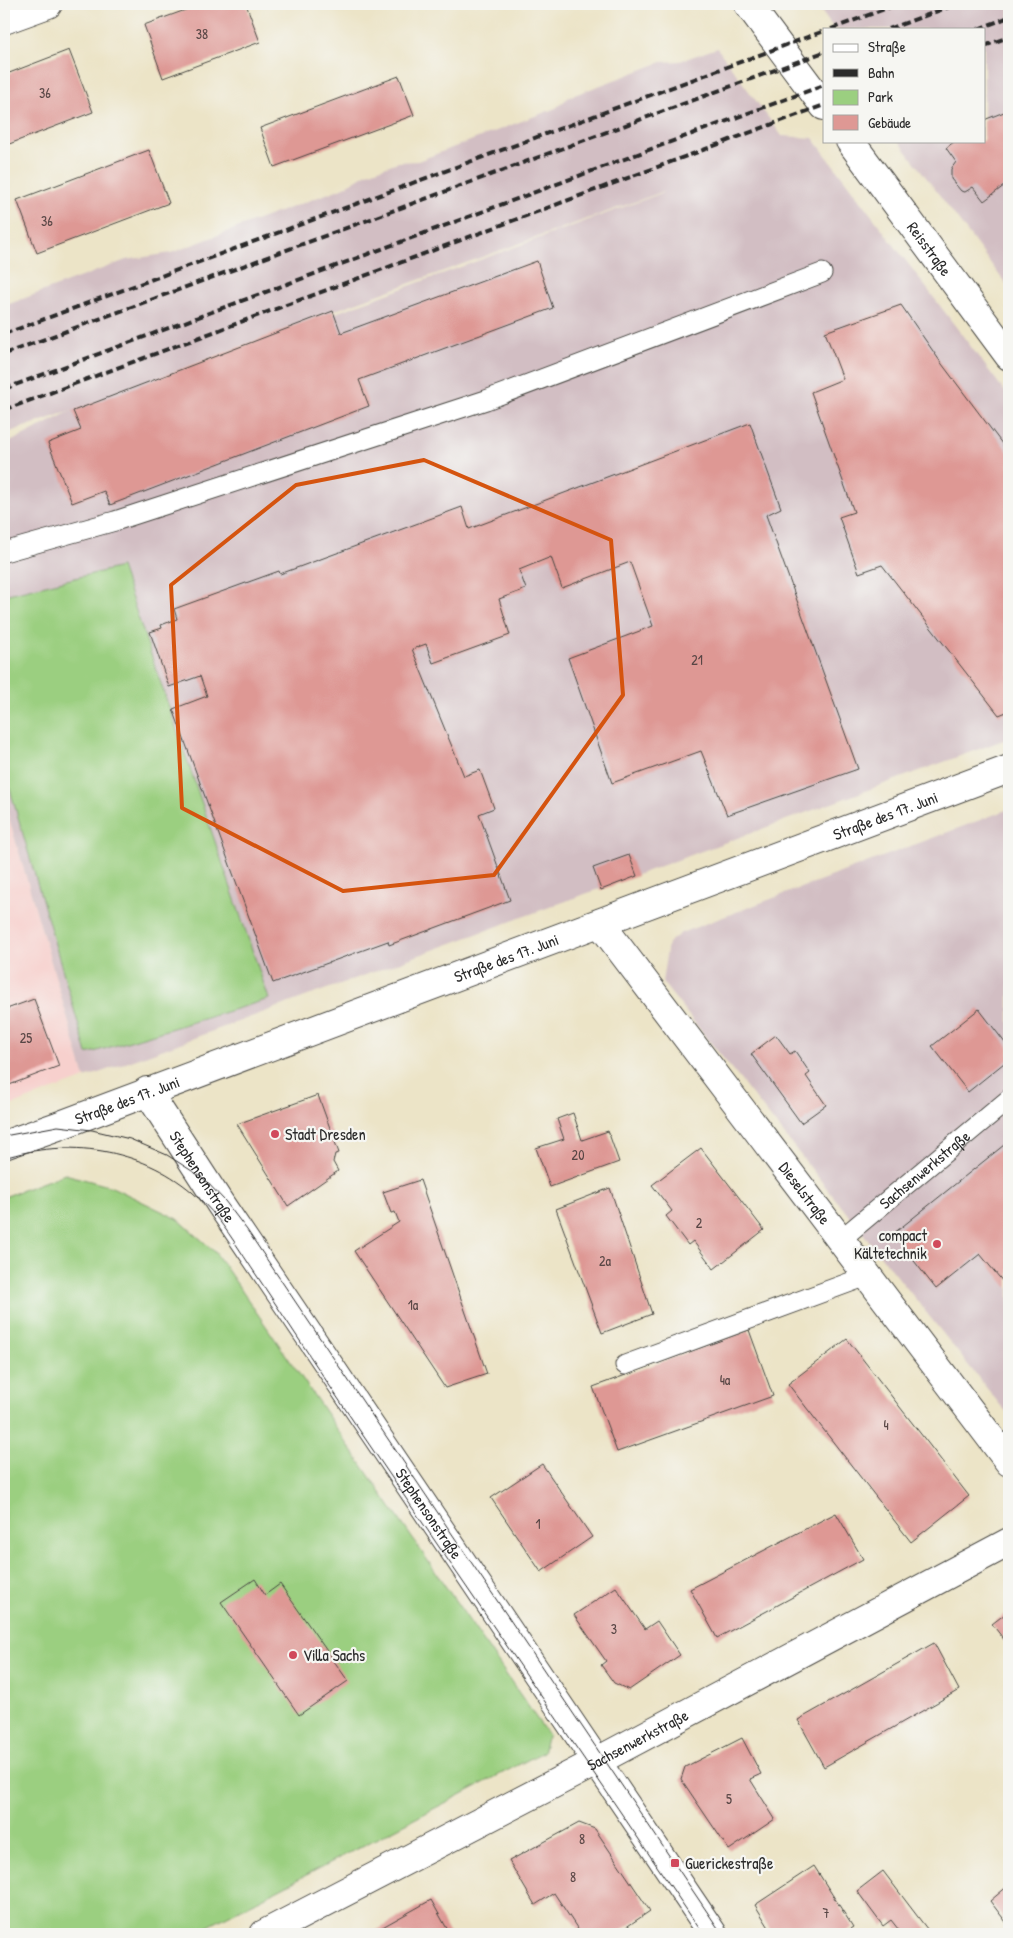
<svg xmlns="http://www.w3.org/2000/svg" width="1013" height="1938" viewBox="0 0 1013 1938" font-family="'Patrick Hand',sans-serif">
<style>
.built{fill:#f7d0cd}
.industrial{fill:#d2bec3;fill-rule:evenodd}
.green{fill:#9bcf80;stroke:#637d56}
.building{fill:#de9894}
.lines{fill:none;stroke-linecap:round;stroke-linejoin:round}
.service-casing{stroke:#484742;stroke-width:21}
.minor-casing{stroke:#484742;stroke-width:30}
.tertiary-casing{stroke:#484742;stroke-width:30}
.service{stroke:#fff;stroke-width:19}
.minor{stroke:#fff;stroke-width:28}
.tertiary{stroke:#fff;stroke-width:28}
.tram{stroke:#2b2b2b;stroke-width:1}
.rail{stroke:#2b2b2b;stroke-width:4;stroke-dasharray:8 4;stroke-linecap:butt}
.marked{fill:none;stroke:#d5540f;stroke-width:4;stroke-linejoin:round}
.poi-dot{fill:#d1495b;stroke:#f6f6f2;stroke-width:2}
.labels{text-anchor:middle;stroke-width:4.5;stroke-linejoin:round;paint-order:stroke}
.number-label{font-size:14px;fill:#584645}
.street-label{font-size:16px;fill:#2b2b2b;stroke:#f6f6f2}
.poi-label{font-size:16px;fill:#2b2b2b;stroke:#f6f6f2;text-anchor:start}
</style>
<rect width="100%" height="100%" fill="#f6f6f2"/>
<filter id="ink" filterUnits="userSpaceOnUse"><feTurbulence type="fractalNoise" baseFrequency=".02" numOctaves="2"/><feDisplacementMap in="SourceGraphic" scale="10" xChannelSelector="R" yChannelSelector="G"/><feConvolveMatrix kernelMatrix="1 2 1 2 8 2 1 2 1" color-interpolation-filters="sRGB"/></filter>
<filter id="wash" filterUnits="userSpaceOnUse"><feTurbulence type="fractalNoise" baseFrequency=".0096" numOctaves="4" result="noise"/><feDisplacementMap in="SourceGraphic" scale="20" xChannelSelector="R" yChannelSelector="G"/><feGaussianBlur stdDeviation="1.12" result="paint"/><feColorMatrix in="noise" values="0 0 0 0 0 0 0 0 0 0 0 0 0 0 0 0 0 1.4 0 .05"/><feComposite in="paint" operator="in"/></filter>
<g filter="url(#wash)">
<rect width="100%" height="100%" fill="#ece4c7"/>
<path class="built" d="M 4,801 L 85,1078 L 4,1108 Z"/>
<path class="industrial" d="M 842,4 L 1009,4 L 1009,288 L 899,141 L 984,141 L 984,29 L 834,29 L 821,11 Z
M 717,48 L 782,136 L 813,138 L 1009,397 L 1009,738 L 85,1078 L 4,801 L 4,445 L 73,410 L 4,434 L 4,306 L 126,260 L 171,253 L 345,187 L 365,174 L 398,162 L 418,161 L 556,108 L 569,97 L 662,62 L 680,61 ZM 662,192 L 662,193 L 158,378 L 333,311 Z
M 1009,809 L 1009,1416 L 662,982 L 668,943 L 681,933 Z"/>
<path class="green" d="M 121,567 L 269,999 L 87,1054 L 4,769 L 4,595 Z
M 65,1174 L 112,1187 L 178,1219 L 215,1252 L 548,1735 L 543,1752 L 193,1934 L 4,1934 L 4,1197 Z"/>
<g id="blocks">
<path class="building" d="M 202,4 L 246,4 L 260,42 L 163,78 L 144,25 Z
M 69,50 L 93,112 L 4,146 L 4,75 Z
M 399,76 L 414,115 L 274,167 L 260,128 Z
M 1009,110 L 1009,182 L 984,201 L 973,187 L 965,192 L 961,191 L 951,179 L 951,169 L 956,162 L 946,148 L 955,141 L 984,141 L 984,120 Z
M 149,150 L 169,203 L 37,253 L 17,200 Z
M 537,261 L 553,308 L 359,380 L 369,406 L 110,505 L 104,491 L 72,503 L 48,443 L 81,430 L 73,411 L 333,311 L 341,333 Z
M 901,305 L 942,364 L 1009,453 L 1009,711 L 999,715 L 882,565 L 859,573 L 839,517 L 854,512 L 811,392 L 843,379 L 825,332 Z
M 750,423 L 781,508 L 766,515 L 858,769 L 727,815 L 701,751 L 612,783 L 568,658 L 653,626 L 630,562 L 562,588 L 551,557 L 519,570 L 526,589 L 499,599 L 510,635 L 433,663 L 426,644 L 412,649 L 464,776 L 480,770 L 494,808 L 479,814 L 510,900 L 389,945 L 388,941 L 273,983 L 173,709 L 207,696 L 200,676 L 169,687 L 150,632 L 162,628 L 161,625 L 177,619 L 174,609 L 279,571 L 280,574 L 462,507 L 469,529 Z
M 629,855 L 637,876 L 601,890 L 593,868 Z
M 34,999 L 59,1066 L 4,1087 L 4,1010 Z
M 979,1009 L 1009,1048 L 1009,1059 L 968,1092 L 932,1046 Z
M 776,1035 L 790,1054 L 795,1051 L 810,1073 L 806,1076 L 826,1105 L 801,1123 L 751,1054 Z
M 318,1095 L 339,1153 L 335,1154 L 333,1162 L 338,1171 L 288,1206 L 237,1124 Z
M 573,1113 L 582,1140 L 608,1131 L 619,1162 L 550,1187 L 536,1148 L 564,1139 L 557,1119 Z
M 1009,1141 L 1009,1289 L 980,1254 L 936,1289 L 893,1234 Z
M 701,1148 L 764,1230 L 714,1269 L 693,1241 L 688,1245 L 666,1216 L 672,1211 L 652,1185 Z
M 420,1180 L 487,1374 L 445,1388 L 354,1251 L 399,1222 L 395,1212 L 391,1213 L 383,1192 Z
M 610,1188 L 652,1314 L 602,1333 L 556,1209 Z
M 749,1330 L 773,1396 L 617,1452 L 593,1387 Z
M 847,1339 L 969,1496 L 911,1542 L 788,1384 Z
M 542,1464 L 592,1537 L 541,1572 L 491,1498 Z
M 836,1513 L 863,1559 L 717,1638 L 690,1589 Z
M 255,1579 L 265,1595 L 280,1584 L 348,1681 L 299,1715 L 221,1602 Z
M 616,1587 L 645,1629 L 657,1621 L 680,1655 L 629,1690 L 614,1683 L 601,1665 L 606,1661 L 574,1615 Z
M 1009,1611 L 1009,1646 L 992,1624 Z
M 934,1643 L 959,1690 L 824,1767 L 798,1720 Z
M 742,1738 L 761,1774 L 750,1779 L 775,1819 L 729,1850 L 681,1779 L 685,1767 Z
M 579,1823 L 595,1829 L 650,1911 L 616,1934 L 581,1934 L 554,1893 L 535,1905 L 509,1861 Z
M 814,1866 L 853,1927 L 842,1934 L 773,1934 L 755,1905 Z
M 883,1871 L 921,1921 L 931,1934 L 902,1934 L 891,1920 L 883,1926 L 857,1891 Z
M 1009,1885 L 1009,1926 L 990,1901 Z
M 431,1900 L 450,1934 L 370,1934 Z"/>
</g>
</g>
<g filter="url(#ink)">
<use href="#blocks" fill-opacity="0" stroke="#484742" stroke-width="1"/>
<g class="lines">
<defs>
<g id="service">
<path d="M 4,552 L 115,521 L 486,400 L 822,273"/>
<path id="s1" d="M 840,1240 L 1009,1099"/>
<path d="M 625,1365 L 867,1276"/>
</g>
<g id="minor">
<path d="M 748,4 L 824,106"/>
<path d="M 4,20 L 48,4"/>
<path id="s2" d="M 850,141 L 1009,356"/>
<path id="s3" d="M 600,923 L 1009,1462"/>
<path id="s4" d="M 264,1934 L 590,1765 L 1009,1542"/>
</g>
<g id="tertiary">
<path id="s5" d="M 147,1091 L 221,1205 L 713,1934"/>
<path id="s6" d="M 4,1145 L 58,1126 L 1009,769"/>
</g>
</defs>
<use href="#service" class="service-casing"/>
<use href="#minor" class="minor-casing"/>
<use href="#tertiary" class="tertiary-casing"/>
<use href="#service" class="service"/>
<use href="#minor" class="minor"/>
<use href="#tertiary" class="tertiary"/>
<path class="tram" d="M 4,1136 L 58,1126 L 92,1130 L 130,1139 L 167,1155 L 203,1178 L 225,1201 L 247,1230 L 722,1934
M 4,1158 C 67,1138 140,1148 192,1192 C 220,1215 239,1250 259,1279 C 293,1330 326,1381 360,1431 C 474,1599 590,1766 703,1934"/>
<path class="rail" d="M 831,29 L 898,4
M 889,29 L 957,4
M 978,29 L 1009,17
M 984,46 L 1009,37
M 4,334 L 824,31
M 4,354 L 824,52
M 4,389 L 824,85
M 4,410 L 824,105"/>
</g>
</g>
<path class="marked" d="M 424,460 L 611,540 L 623,695 L 494,875 L 343,891 L 182,808 L 171,585 L 296,485 Z"/>
<g class="poi-dot">
<circle cx="275" cy="1134" r="5"/>
<circle cx="937" cy="1244" r="5"/>
<circle cx="293" cy="1655" r="5"/>
<rect x="670" y="1858" width="10" height="10" rx="2.5"/>
</g>
<g class="labels">
<g class="number-label">
<text x="202" y="39">38</text>
<text x="45" y="98">36</text>
<text x="47" y="226">36</text>
<text x="697" y="665">21</text>
<text x="26" y="1043">25</text>
<text x="578" y="1160">20</text>
<text x="699" y="1228">2</text>
<text x="605" y="1266">2a</text>
<text x="413" y="1310">1a</text>
<text x="725" y="1385">4a</text>
<text x="886" y="1430">4</text>
<text x="538" y="1529">1</text>
<text x="614" y="1634">3</text>
<text x="729" y="1804">5</text>
<text x="582" y="1844">8</text>
<text x="573" y="1882">8</text>
<text x="826" y="1918">7</text>
</g>
<g class="street-label">
<text dy="6" stroke="none"><textPath href="#s2" startOffset="134">Reisstraße</textPath></text>
<text dy="6" stroke="none"><textPath href="#s6" startOffset="941">Straße des 17. Juni</textPath></text>
<text dy="6" stroke="none"><textPath href="#s6" startOffset="536">Straße des 17. Juni</textPath></text>
<text dy="6" stroke="none"><textPath href="#s6" startOffset="131">Straße des 17. Juni</textPath></text>
<text dy="6" stroke="none"><textPath href="#s1" startOffset="110">Sachsenwerkstraße</textPath></text>
<text dy="6" stroke="none"><textPath href="#s5" startOffset="102">Stephensonstraße</textPath></text>
<text dy="6" stroke="none"><textPath href="#s3" startOffset="339">Dieselstraße</textPath></text>
<text dy="6" stroke="none"><textPath href="#s5" startOffset="508">Stephensonstraße</textPath></text>
<text dy="6" stroke="none"><textPath href="#s4" startOffset="421">Sachsenwerkstraße</textPath></text>
</g>
<g class="poi-label">
<text x="285" y="1140">Stadt Dresden</text>
<text x="927" y="1241" text-anchor="end">compact<tspan x="927" dy="18">Kältetechnik</tspan></text>
<text x="303" y="1661">Villa Sachs</text>
<text x="685" y="1869">Guerickestraße</text>
</g>
</g>
<rect width="1013" height="1938" fill="none" stroke="#f6f6f2" stroke-width="20"/>
<rect x="823" y="28" width="162" height="115" fill="#f6f6f2" stroke="#a5a5a2"/>
<rect x="833" y="44" width="25" height="8" fill="#ffffff" stroke="#a5a5a2"/>
<text x="868" y="52" font-size="15" fill="#2b2b2b">Straße</text>
<rect x="833" y="69" width="25" height="8" fill="#2b2b2b" stroke="#a5a5a2"/>
<text x="868" y="78" font-size="15" fill="#2b2b2b">Bahn</text>
<rect x="833" y="90" width="25" height="15" fill="#9bcf80" stroke="#a5a5a2"/>
<text x="868" y="102" font-size="15" fill="#2b2b2b">Park</text>
<rect x="833" y="115" width="25" height="15" fill="#de9894" stroke="#a5a5a2"/>
<text x="868" y="128" font-size="15" fill="#2b2b2b">Gebäude</text>
</svg>
